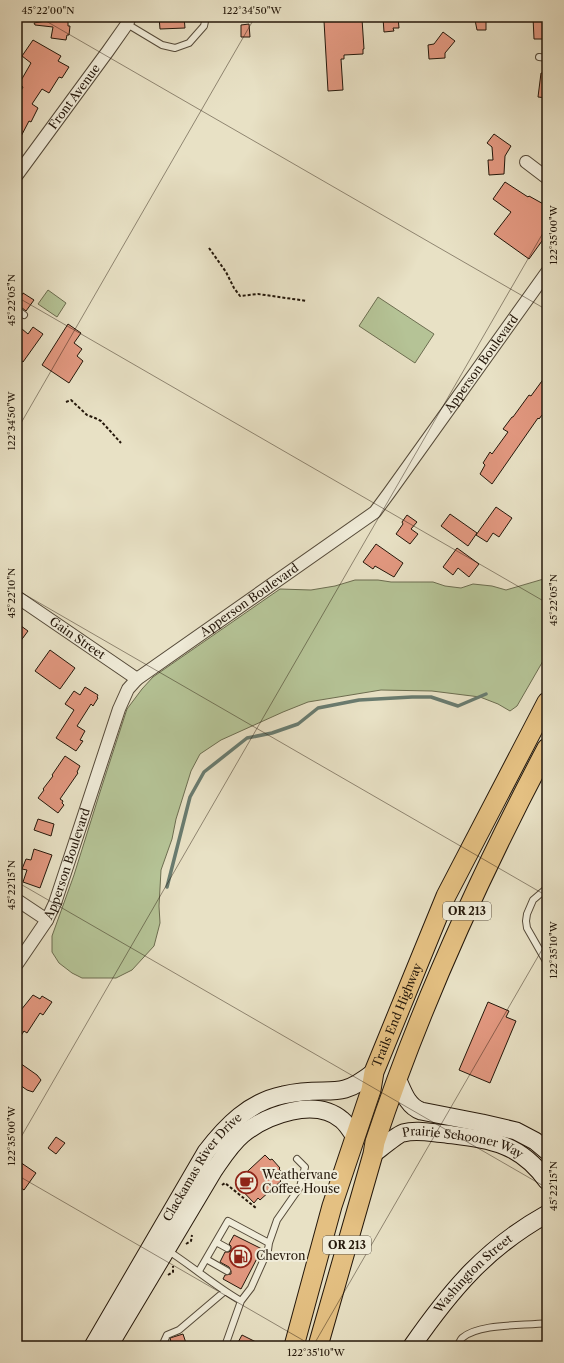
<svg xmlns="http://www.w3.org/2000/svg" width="564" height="1363" viewBox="0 0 564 1363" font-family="'Libre Caslon Text',serif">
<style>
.green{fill:#b5c396;stroke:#6c6d50}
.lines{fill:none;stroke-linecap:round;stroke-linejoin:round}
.stream{stroke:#697b6f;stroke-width:3.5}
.building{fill:#e29880;stroke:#24170a}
.service-casing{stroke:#554a39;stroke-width:8}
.minor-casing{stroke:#554a39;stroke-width:14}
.secondary-casing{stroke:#24170a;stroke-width:19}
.trunk-casing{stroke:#24170a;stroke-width:21}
.path{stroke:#24170a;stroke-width:2;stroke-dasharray:3 2;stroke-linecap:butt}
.service{stroke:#f0ecd9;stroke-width:6}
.minor{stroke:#f0ecd9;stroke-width:12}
.secondary{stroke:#f0ecd9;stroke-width:17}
.trunk{stroke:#e4c082;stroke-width:19}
.ticks{fill:none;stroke:#24170a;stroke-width:1;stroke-opacity:0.45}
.labels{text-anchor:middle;stroke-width:4;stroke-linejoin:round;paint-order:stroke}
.shield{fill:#f0ecd9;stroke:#615748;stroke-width:1}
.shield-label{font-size:11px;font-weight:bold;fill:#24170a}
.street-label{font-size:12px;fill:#24170a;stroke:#f0ecd9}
.poi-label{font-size:12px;fill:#24170a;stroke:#f0ecd9;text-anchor:start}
.neatline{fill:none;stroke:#24170a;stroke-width:1.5}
.ticks-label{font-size:10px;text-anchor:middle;fill:#24170a}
</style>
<rect width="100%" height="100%" fill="#e8e1c5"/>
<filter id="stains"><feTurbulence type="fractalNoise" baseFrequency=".005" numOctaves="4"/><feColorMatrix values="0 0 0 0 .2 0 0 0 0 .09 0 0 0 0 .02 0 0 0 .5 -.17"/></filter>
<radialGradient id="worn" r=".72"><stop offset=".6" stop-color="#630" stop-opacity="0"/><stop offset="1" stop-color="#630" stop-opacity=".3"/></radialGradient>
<path class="green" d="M 48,290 L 66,303 L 57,317 L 38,304 Z
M 378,297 L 434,334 L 415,363 L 359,326 Z
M 547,578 L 547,654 L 517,706 L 510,711 L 498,704 L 480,697 L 432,691 L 381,690 L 308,702 L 283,712 L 221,740 L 200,754 L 191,771 L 176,819 L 172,839 L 161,870 L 159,906 L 160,923 L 154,946 L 132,970 L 116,978 L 82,978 L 72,973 L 59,963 L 52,952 L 52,936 L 74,875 L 100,792 L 127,709 L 142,689 L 153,677 L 280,589 L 311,590 L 335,586 L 355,580 L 378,580 L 391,582 L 433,582 L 445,586 L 461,588 L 473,584 L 492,586 L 506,590 Z"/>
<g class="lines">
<path class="stream" d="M 167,887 L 190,797 L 204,772 L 247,738 L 272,733 L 298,724 L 318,708 L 359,700 L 412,697 L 431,697 L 458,706 L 486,694"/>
</g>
<path class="building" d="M 159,17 L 184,17 L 185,28 L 160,29 Z
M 398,17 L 399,28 L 393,28 L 394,31 L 384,32 L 383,18 Z
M 533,17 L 547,17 L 547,39 L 534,39 Z
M 57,19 L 68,20 L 68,26 L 70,26 L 69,35 L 67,35 L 66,40 L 51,38 L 53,27 L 35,25 L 34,23 Z
M 362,19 L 364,49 L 363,49 L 363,54 L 344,55 L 344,59 L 341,59 L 343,90 L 328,91 L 324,21 Z
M 486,19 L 486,30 L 477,30 L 475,20 Z
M 249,24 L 250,37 L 241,37 L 241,25 Z
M 443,32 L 455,41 L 445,53 L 445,58 L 429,59 L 428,45 L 434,44 Z
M 33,40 L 61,56 L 58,61 L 69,67 L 62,78 L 59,77 L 49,93 L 42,89 L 32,104 L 38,108 L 31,122 L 29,121 L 17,144 L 17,98 L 23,87 L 19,84 L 31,63 L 22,56 Z
M 541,73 L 547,73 L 547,98 L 538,97 Z
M 494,134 L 511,146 L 505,156 L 504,174 L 489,175 L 488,160 L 493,160 L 492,147 L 487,143 Z
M 505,182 L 528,197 L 529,196 L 547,206 L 547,234 L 529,259 L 494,234 L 511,212 L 493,199 Z
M 23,293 L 34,300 L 26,311 L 17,304 Z
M 68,324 L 81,333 L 74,343 L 82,349 L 77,356 L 83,361 L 69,383 L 42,365 Z
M 33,327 L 43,334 L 23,362 L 17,358 L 17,336 L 22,329 L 28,334 Z
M 547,374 L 547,419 L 542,415 L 539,419 L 538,418 L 492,484 L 480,474 L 485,465 L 483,463 L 490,452 L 492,454 L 508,432 L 503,429 L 512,417 L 513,417 L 529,395 L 531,396 Z
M 496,507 L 512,518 L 499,537 L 493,533 L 487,542 L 476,535 Z
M 450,514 L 477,533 L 468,546 L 441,526 Z
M 407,515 L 417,522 L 411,529 L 418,534 L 410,544 L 396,534 L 403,524 L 402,522 Z
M 376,544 L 403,563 L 394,577 L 375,566 L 373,569 L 363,562 Z
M 457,548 L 479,564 L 469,577 L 458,568 L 453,575 L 443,567 Z
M 17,623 L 28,631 L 17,646 Z
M 50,650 L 75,668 L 60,689 L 35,671 Z
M 85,687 L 98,695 L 97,697 L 98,698 L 93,706 L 91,704 L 77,726 L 85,731 L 80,740 L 83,741 L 76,751 L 56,738 L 74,710 L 65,704 L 74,691 L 80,695 Z
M 65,756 L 80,766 L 77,772 L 78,773 L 60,799 L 63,801 L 62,803 L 64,805 L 58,813 L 38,798 L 44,790 L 43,789 L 53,776 L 52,775 Z
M 38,819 L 54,824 L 51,836 L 34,830 Z
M 34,849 L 52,855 L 40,888 L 23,882 L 27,870 L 22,869 L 26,859 L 31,860 Z
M 33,995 L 40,999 L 42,996 L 52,1002 L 43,1015 L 40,1013 L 27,1033 L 24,1031 L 17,1042 L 17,1015 Z
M 488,1002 L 509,1011 L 506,1017 L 516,1021 L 490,1083 L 459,1070 Z
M 17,1061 L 37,1075 L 41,1080 L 33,1092 L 27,1090 L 17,1083 Z
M 56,1137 L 65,1143 L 56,1154 L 48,1148 Z
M 265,1155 L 270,1160 L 272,1159 L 280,1168 L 279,1169 L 284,1175 L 279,1179 L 281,1181 L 260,1200 L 258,1198 L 254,1203 L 235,1183 Z
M 17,1160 L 36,1173 L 24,1190 L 17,1185 Z
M 234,1235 L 262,1249 L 241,1289 L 223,1279 L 225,1275 L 231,1274 L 231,1271 L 229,1267 L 220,1262 L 225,1252 L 229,1252 L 231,1250 L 231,1246 L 229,1244 Z
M 183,1334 L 187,1346 L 172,1346 L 170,1338 Z
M 242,1335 L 264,1346 L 236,1346 Z"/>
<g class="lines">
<defs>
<path id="service" d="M 127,24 L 162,45 L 175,48 L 189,43 L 204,26 L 206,17
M 539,57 L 547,58
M 17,310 L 24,315
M 547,888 L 533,900 L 527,914 L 526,921 L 527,928 L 547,963
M 216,1242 L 227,1248
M 167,1250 C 192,1266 215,1286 241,1301 L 225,1346
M 206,1259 L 227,1271
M 199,1271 L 228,1221 L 269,1243
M 241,1301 L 251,1288 L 268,1250 L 269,1243 L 277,1220 L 300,1187 L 305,1167 L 297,1159
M 162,1346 L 167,1335 L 179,1330 L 225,1291
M 457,1346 C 459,1344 460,1340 462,1338 C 479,1323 524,1326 547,1323"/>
<g id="minor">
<path d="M 526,162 L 547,178"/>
<path id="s1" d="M 17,175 L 108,51 L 127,24 L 130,17"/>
<path id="s2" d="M 17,597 L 137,679"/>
<path d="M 17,900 L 47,920"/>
<path id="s3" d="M 17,964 L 47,920 L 55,903 L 119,709 L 128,689 L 137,679 L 375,512 L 389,493 L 547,272"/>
</g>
<g id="secondary">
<path d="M 397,1078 C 403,1091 407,1106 421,1111 L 482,1123 L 516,1131 L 535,1141 L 547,1151"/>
<path id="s4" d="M 373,1154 C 380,1149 398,1134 403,1133 C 417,1129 432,1133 446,1134 C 490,1140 519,1142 547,1181"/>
<path id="s5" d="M 93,1346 L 206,1152 C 226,1126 249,1102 283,1095 C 296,1092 310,1091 323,1091 C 331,1091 338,1091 345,1089 C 356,1086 365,1079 374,1072"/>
<path d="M 109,1346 L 214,1170 C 223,1157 231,1144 243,1134 C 267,1115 315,1097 342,1120 C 347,1124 351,1131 355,1137"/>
<path id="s6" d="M 412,1346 C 451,1290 486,1248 547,1214"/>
</g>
<g id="trunk">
<path id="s7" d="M 294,1346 L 332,1206 L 371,1090 L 374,1072 L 446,896 L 547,702"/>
<path d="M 318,1346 L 373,1154 L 375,1142 C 420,1006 480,875 547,748"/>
</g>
</defs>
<use href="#service" class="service-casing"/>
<use href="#minor" class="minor-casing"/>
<use href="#secondary" class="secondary-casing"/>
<use href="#trunk" class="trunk-casing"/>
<path class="path" d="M 209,248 L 226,272 L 234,288 L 240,296 L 258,294 L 307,301
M 66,402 L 71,400 L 87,415 L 95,418 L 101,421 L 121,443
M 222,1185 L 225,1183 L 256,1208
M 186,1244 L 191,1241 L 192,1235
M 168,1275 L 173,1272 L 173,1266"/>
<use href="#service" class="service"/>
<use href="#minor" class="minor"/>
<use href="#secondary" class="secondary"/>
<use href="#trunk" class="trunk"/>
</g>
<path class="ticks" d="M 39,17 L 547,310M 546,17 L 547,18M 17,297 L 547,603M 17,430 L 255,17M 17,590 L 547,896M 17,882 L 547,1188M 17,1144 L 547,226M 17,1175 L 313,1346M 313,1346 L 547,941"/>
<defs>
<symbol id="cafe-ring" viewBox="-11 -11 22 22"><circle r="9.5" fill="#f0ecd9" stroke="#8f2418" stroke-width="1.5"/><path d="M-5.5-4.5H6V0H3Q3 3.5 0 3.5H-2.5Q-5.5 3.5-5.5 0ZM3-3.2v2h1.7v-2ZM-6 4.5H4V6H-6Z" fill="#8f2418"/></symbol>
<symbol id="fuel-ring" viewBox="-11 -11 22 22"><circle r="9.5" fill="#f0ecd9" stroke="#8f2418" stroke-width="1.5"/><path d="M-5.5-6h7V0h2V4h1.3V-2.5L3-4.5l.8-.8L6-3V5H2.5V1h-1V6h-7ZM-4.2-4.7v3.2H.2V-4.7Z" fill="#8f2418"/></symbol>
</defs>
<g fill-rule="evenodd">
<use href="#cafe-ring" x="234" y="1170" width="25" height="25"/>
<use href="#fuel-ring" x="228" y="1244" width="25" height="25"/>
</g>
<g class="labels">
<g class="shield">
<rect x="443" y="902" width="48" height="18" rx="3"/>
<rect x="323" y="1236" width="48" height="18" rx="3"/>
</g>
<g class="shield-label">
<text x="467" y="915">OR 213</text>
<text x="347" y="1249">OR 213</text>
</g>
<g class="street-label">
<text dy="4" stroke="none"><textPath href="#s1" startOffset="97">Front Avenue</textPath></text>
<text dy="4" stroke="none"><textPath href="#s3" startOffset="785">Apperson Boulevard</textPath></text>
<text dy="4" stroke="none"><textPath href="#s3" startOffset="449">Apperson Boulevard</textPath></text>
<text dy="4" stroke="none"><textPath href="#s2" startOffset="73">Gain Street</textPath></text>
<text dy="4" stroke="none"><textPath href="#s3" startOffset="113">Apperson Boulevard</textPath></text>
<text dy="4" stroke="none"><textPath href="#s7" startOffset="347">Trails End Highway</textPath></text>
<text dy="4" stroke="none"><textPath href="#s4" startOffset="98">Prairie Schooner Way</textPath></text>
<text dy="4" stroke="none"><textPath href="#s5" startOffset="210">Clackamas River Drive</textPath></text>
<text dy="4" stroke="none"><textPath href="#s6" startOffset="95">Washington Street</textPath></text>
</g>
<g class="poi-label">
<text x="262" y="1179">Weathervane<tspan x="262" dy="14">Coffee House</tspan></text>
<text x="256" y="1260">Chevron</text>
</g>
</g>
<rect width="564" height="1363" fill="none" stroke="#e8e1c5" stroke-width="44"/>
<rect x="22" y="22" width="520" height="1319" class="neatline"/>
<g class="ticks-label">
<text x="48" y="14">45°22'00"N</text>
<text x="252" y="14">122°34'50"W</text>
<text transform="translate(553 235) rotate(-90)" y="4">122°35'00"W</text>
<text transform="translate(11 300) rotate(-90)" y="4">45°22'05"N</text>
<text transform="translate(11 421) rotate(-90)" y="4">122°34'50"W</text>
<text transform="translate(11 593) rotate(-90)" y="4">45°22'10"N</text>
<text transform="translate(553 600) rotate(-90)" y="4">45°22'05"N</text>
<text transform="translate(11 885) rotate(-90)" y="4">45°22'15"N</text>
<text transform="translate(553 950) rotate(-90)" y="4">122°35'10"W</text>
<text transform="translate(11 1136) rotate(-90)" y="4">122°35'00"W</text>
<text transform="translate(553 1186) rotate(-90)" y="4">45°22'15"N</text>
<text x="316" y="1356">122°35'10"W</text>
</g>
<rect width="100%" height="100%" filter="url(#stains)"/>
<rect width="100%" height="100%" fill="url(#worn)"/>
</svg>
